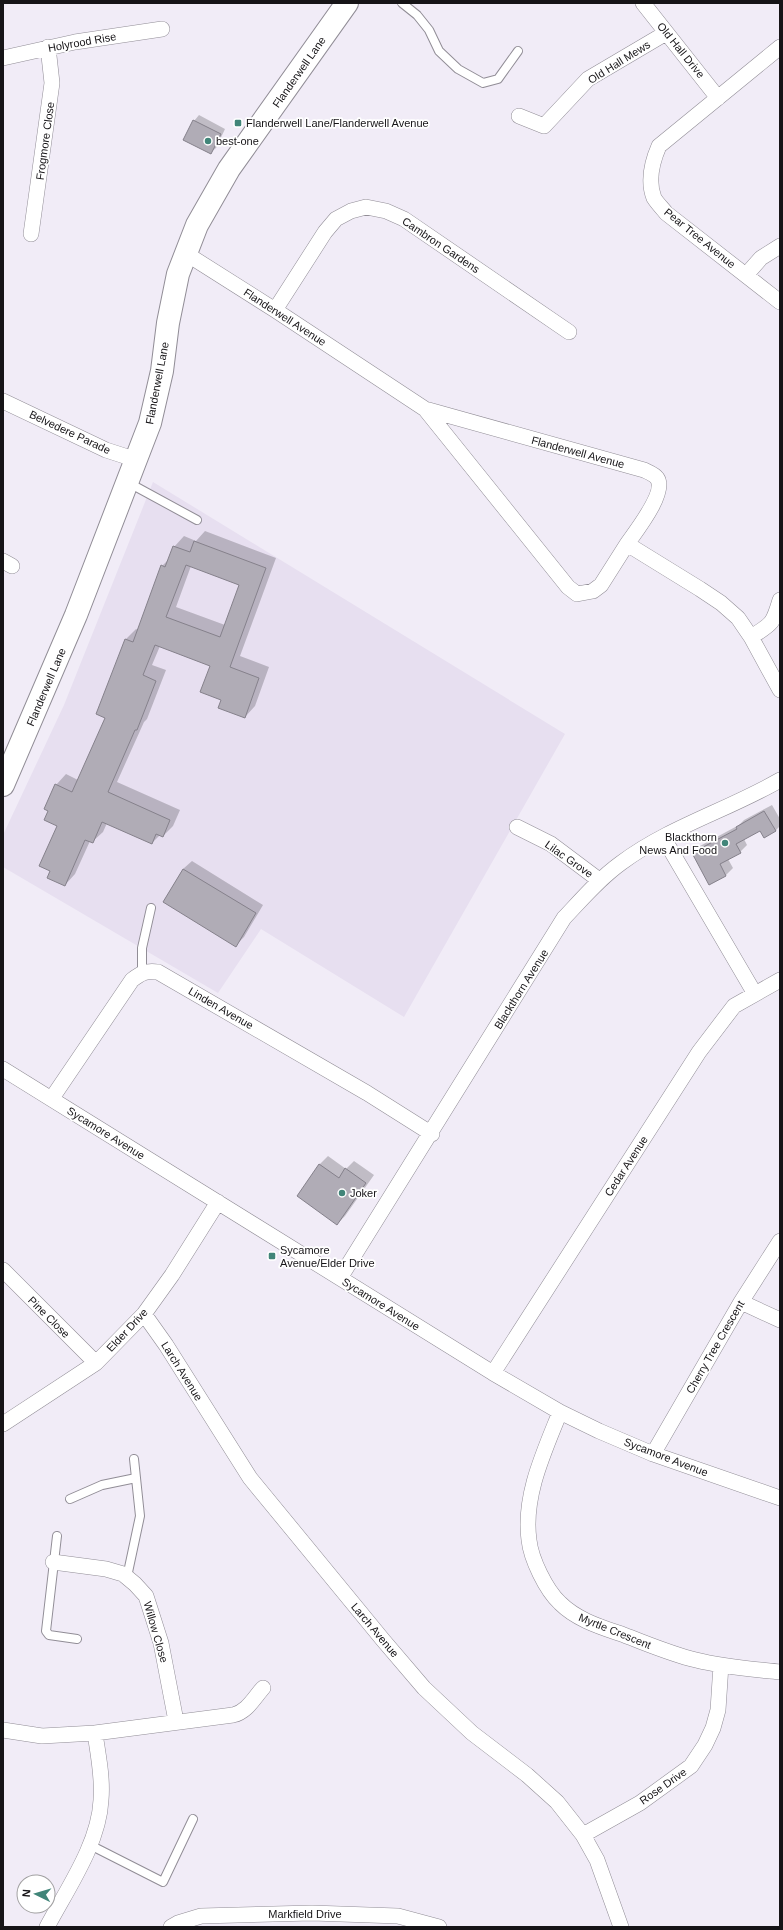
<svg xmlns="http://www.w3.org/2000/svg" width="783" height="1930" viewBox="0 0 783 1930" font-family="Helvetica,sans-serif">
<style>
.built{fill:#e7dff0}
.shadow{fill:#0003;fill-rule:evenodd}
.building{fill:#b0acb6;stroke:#85818b;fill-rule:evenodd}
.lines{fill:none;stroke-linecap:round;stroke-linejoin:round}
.lane-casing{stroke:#918d96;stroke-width:10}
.street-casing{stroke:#918d96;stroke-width:16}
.secondary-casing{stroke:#918d96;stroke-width:24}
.lane{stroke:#fff;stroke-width:8}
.street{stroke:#fff;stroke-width:15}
.secondary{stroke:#fff;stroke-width:22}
.poi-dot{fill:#418579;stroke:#fff;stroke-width:1.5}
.labels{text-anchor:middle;stroke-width:3.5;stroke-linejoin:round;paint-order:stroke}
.street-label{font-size:11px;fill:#161417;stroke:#fff}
.poi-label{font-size:11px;fill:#161417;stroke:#fff;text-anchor:start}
</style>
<rect width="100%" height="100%" fill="#f1ecf7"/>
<path class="built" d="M 153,482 L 565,734 L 404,1017 L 261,929 L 218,993 L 3,867 L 3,835 L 64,705 Z"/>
<path class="shadow" d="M 199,115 L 225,129 L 216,148 L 210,153 L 194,121 Z
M 205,531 L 276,558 L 240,656 L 269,667 L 255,706 L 245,717 L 222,699 L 211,665 L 160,646 L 152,665 L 166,670 L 147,719 L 144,722 L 117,782 L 180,810 L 173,826 L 163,836 L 160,835 L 152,843 L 107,823 L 103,832 L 92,842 L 90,841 L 75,874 L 65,885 L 51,871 L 58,825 L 56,785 L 66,774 L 78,780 L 106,717 L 97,713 L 126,639 L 136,629 L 138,630 L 162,566 L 169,559 L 174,547 L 184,536 L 196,541 ZM 191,566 L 240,584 L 225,625 L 176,607 Z
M 772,805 L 780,819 L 780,826 L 775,831 L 760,830 L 744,839 L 747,845 L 740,852 L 728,859 L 733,868 L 726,875 L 710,884 L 693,853 L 700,846 L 739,825 L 744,820 Z
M 192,861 L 263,905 L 244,937 L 236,945 L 164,901 L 183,869 Z
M 328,1156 L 346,1169 L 354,1161 L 374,1175 L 345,1216 L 337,1224 L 298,1196 L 320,1164 Z"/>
<path class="building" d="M 193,120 L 221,134 L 211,154 L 183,140 Z
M 194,541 L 266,568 L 230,667 L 259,678 L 245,718 L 218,708 L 221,700 L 200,692 L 210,666 L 155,645 L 143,675 L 156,681 L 137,730 L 135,730 L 108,792 L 170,820 L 163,837 L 156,834 L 152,844 L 102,822 L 93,843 L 85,840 L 65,886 L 47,878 L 50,871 L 39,866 L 57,826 L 44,820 L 48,811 L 44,809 L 55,784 L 72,792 L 105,718 L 96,714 L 125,639 L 133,642 L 161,565 L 165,567 L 173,546 L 190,552 ZM 186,565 L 239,585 L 220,637 L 166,617 Z
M 764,811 L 776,831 L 764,838 L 760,831 L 736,844 L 741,853 L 720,864 L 726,876 L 709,885 L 692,853 L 737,829 L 736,827 Z
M 183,869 L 256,913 L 236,947 L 163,902 Z
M 319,1164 L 339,1178 L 345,1168 L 366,1183 L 337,1225 L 297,1196 Z"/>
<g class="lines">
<defs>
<path id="lane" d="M 402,3 L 417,15 L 429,30 L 439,51 L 458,69 L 483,83 L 498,79 L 518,51
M 129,483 L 197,520
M 142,973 L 142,948 L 151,908
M 70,1499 L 102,1485 L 136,1478
M 57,1536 L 46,1631 L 49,1635 L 77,1639
M 127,1577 L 140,1516 L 134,1459
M 90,1845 L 163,1882 L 193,1819"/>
<path id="street" d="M 643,3 L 718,98
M 780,47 L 659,146 C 652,162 647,180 654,198 C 657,203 663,209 666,213 L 780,302
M 3,58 L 75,42 L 162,29
M 519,116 L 544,126 L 588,79 L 666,33
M 31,234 L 52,83 L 48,47
M 185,253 L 275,310 L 425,409 L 568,587 L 577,594 L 593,591 L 601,585 L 627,544 L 700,589 L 721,603 L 738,618 L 751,637 L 780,690
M 746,275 L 761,258 L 780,246
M 275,310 L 325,232 L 336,219 L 351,211 L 366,207 L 386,211 L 404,219 L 569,332
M 3,401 L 106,450 L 137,460
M 425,409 L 644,470 C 648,472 654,474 657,478 C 667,492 636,531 627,544
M 3,561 L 12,566
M 751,637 C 772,624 773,624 780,600
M 517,827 L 551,844 L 599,880
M 663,837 L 755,994
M 3,1069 L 493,1373 L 560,1412 L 599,1431 L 653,1454 L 780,1498
M 52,1098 L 132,980 C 141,973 147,970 158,972 L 367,1093 L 432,1134
M 3,1270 L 96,1363
M 340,1278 L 564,918 C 582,899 599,879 621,863 C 669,827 728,810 780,780
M 741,1302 L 780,1320
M 144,1314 L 166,1345 L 250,1478 L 383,1640 L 424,1688 L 472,1733 L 527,1775 L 557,1802 L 583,1835 L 597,1860 L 621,1927
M 493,1373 L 699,1052 L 734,1006 L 780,980
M 560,1412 C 544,1452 523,1496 529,1540 C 531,1559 546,1590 560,1603 C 577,1620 601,1627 624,1635 C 648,1644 671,1654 696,1660 C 723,1667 752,1669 780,1672
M 3,1424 L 96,1363 L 144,1314 L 172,1275 L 218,1202
M 653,1454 L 741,1302 L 780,1241
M 53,1562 L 106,1569 L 123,1574 L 135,1584 L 146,1596 L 161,1643 L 176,1721
M 3,1730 L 42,1736 L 95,1733 L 233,1715 C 247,1712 254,1698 263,1688
M 583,1835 L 640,1803 L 691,1766 L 705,1745 L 713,1728 L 718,1710 L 721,1665
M 47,1927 C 67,1889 99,1844 101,1800 C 103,1777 98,1755 95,1733
M 171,1927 L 178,1923 L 201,1916 L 312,1913 L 398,1916 L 439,1927"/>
<path id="secondary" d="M 3,785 L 76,615 L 150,423 L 162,371 L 168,323 L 178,274 L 197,225 L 229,169 L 347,3"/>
</defs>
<use href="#lane" class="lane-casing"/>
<use href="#street" class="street-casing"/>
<use href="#secondary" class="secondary-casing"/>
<use href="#lane" class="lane"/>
<use href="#street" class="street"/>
<use href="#secondary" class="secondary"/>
</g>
<g class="poi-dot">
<rect x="234" y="119" width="8" height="8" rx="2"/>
<circle cx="208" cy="141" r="4"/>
<circle cx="725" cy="843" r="4"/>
<circle cx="342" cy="1193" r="4"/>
<rect x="268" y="1252" width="8" height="8" rx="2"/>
</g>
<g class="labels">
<g class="street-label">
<text transform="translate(82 42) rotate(-10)" y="4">Holyrood Rise</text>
<text transform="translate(681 50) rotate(51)" y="4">Old Hall Drive</text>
<text transform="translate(619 62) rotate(-32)" y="4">Old Hall Mews</text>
<text transform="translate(299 72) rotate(-55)" y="4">Flanderwell Lane</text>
<text transform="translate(45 141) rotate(-82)" y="4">Frogmore Close</text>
<text transform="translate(700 238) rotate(39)" y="4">Pear Tree Avenue</text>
<text transform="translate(441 245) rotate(34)" y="4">Cambron Gardens</text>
<text transform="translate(285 317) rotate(33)" y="4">Flanderwell Avenue</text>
<text transform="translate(157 383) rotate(-79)" y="4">Flanderwell Lane</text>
<text transform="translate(70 432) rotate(25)" y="4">Belvedere Parade</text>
<text transform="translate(578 452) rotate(15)" y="4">Flanderwell Avenue</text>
<text transform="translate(46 687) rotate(-67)" y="4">Flanderwell Lane</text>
<text transform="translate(569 859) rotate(35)" y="4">Lilac Grove</text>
<text transform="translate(521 989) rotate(-58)" y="4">Blackthorn Avenue</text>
<text transform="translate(221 1008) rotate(30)" y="4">Linden Avenue</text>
<text transform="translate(106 1133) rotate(32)" y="4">Sycamore Avenue</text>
<text transform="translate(626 1166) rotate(-57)" y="4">Cedar Avenue</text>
<text transform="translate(381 1304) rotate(32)" y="4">Sycamore Avenue</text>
<text transform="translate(49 1317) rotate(45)" y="4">Pine Close</text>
<text transform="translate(127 1330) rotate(-47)" y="4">Elder Drive</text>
<text transform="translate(715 1347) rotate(-60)" y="4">Cherry Tree Crescent</text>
<text transform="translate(182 1371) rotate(58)" y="4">Larch Avenue</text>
<text transform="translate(666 1457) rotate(21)" y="4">Sycamore Avenue</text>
<text transform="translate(375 1630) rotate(50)" y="4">Larch Avenue</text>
<text transform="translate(615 1631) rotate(22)" y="4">Myrtle Crescent</text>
<text transform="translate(156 1632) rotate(74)" y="4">Willow Close</text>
<text transform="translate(663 1786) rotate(-35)" y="4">Rose Drive</text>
<text x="305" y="1918">Markfield Drive</text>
</g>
<g class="poi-label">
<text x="246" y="127">Flanderwell Lane/Flanderwell Avenue</text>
<text x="216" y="145">best-one</text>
<text x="717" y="841" text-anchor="end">Blackthorn<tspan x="717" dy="13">News And Food</tspan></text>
<text x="350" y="1197">Joker</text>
<text x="280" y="1254">Sycamore<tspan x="280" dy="13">Avenue/Elder Drive</tspan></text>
</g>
</g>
<rect width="783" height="1930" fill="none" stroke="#161417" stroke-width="8"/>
<g transform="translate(36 1894) rotate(275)"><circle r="19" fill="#ffffff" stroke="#a2a1a2"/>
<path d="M0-3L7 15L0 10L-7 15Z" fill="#418579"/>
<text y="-6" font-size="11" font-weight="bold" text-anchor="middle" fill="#161417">N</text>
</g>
</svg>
